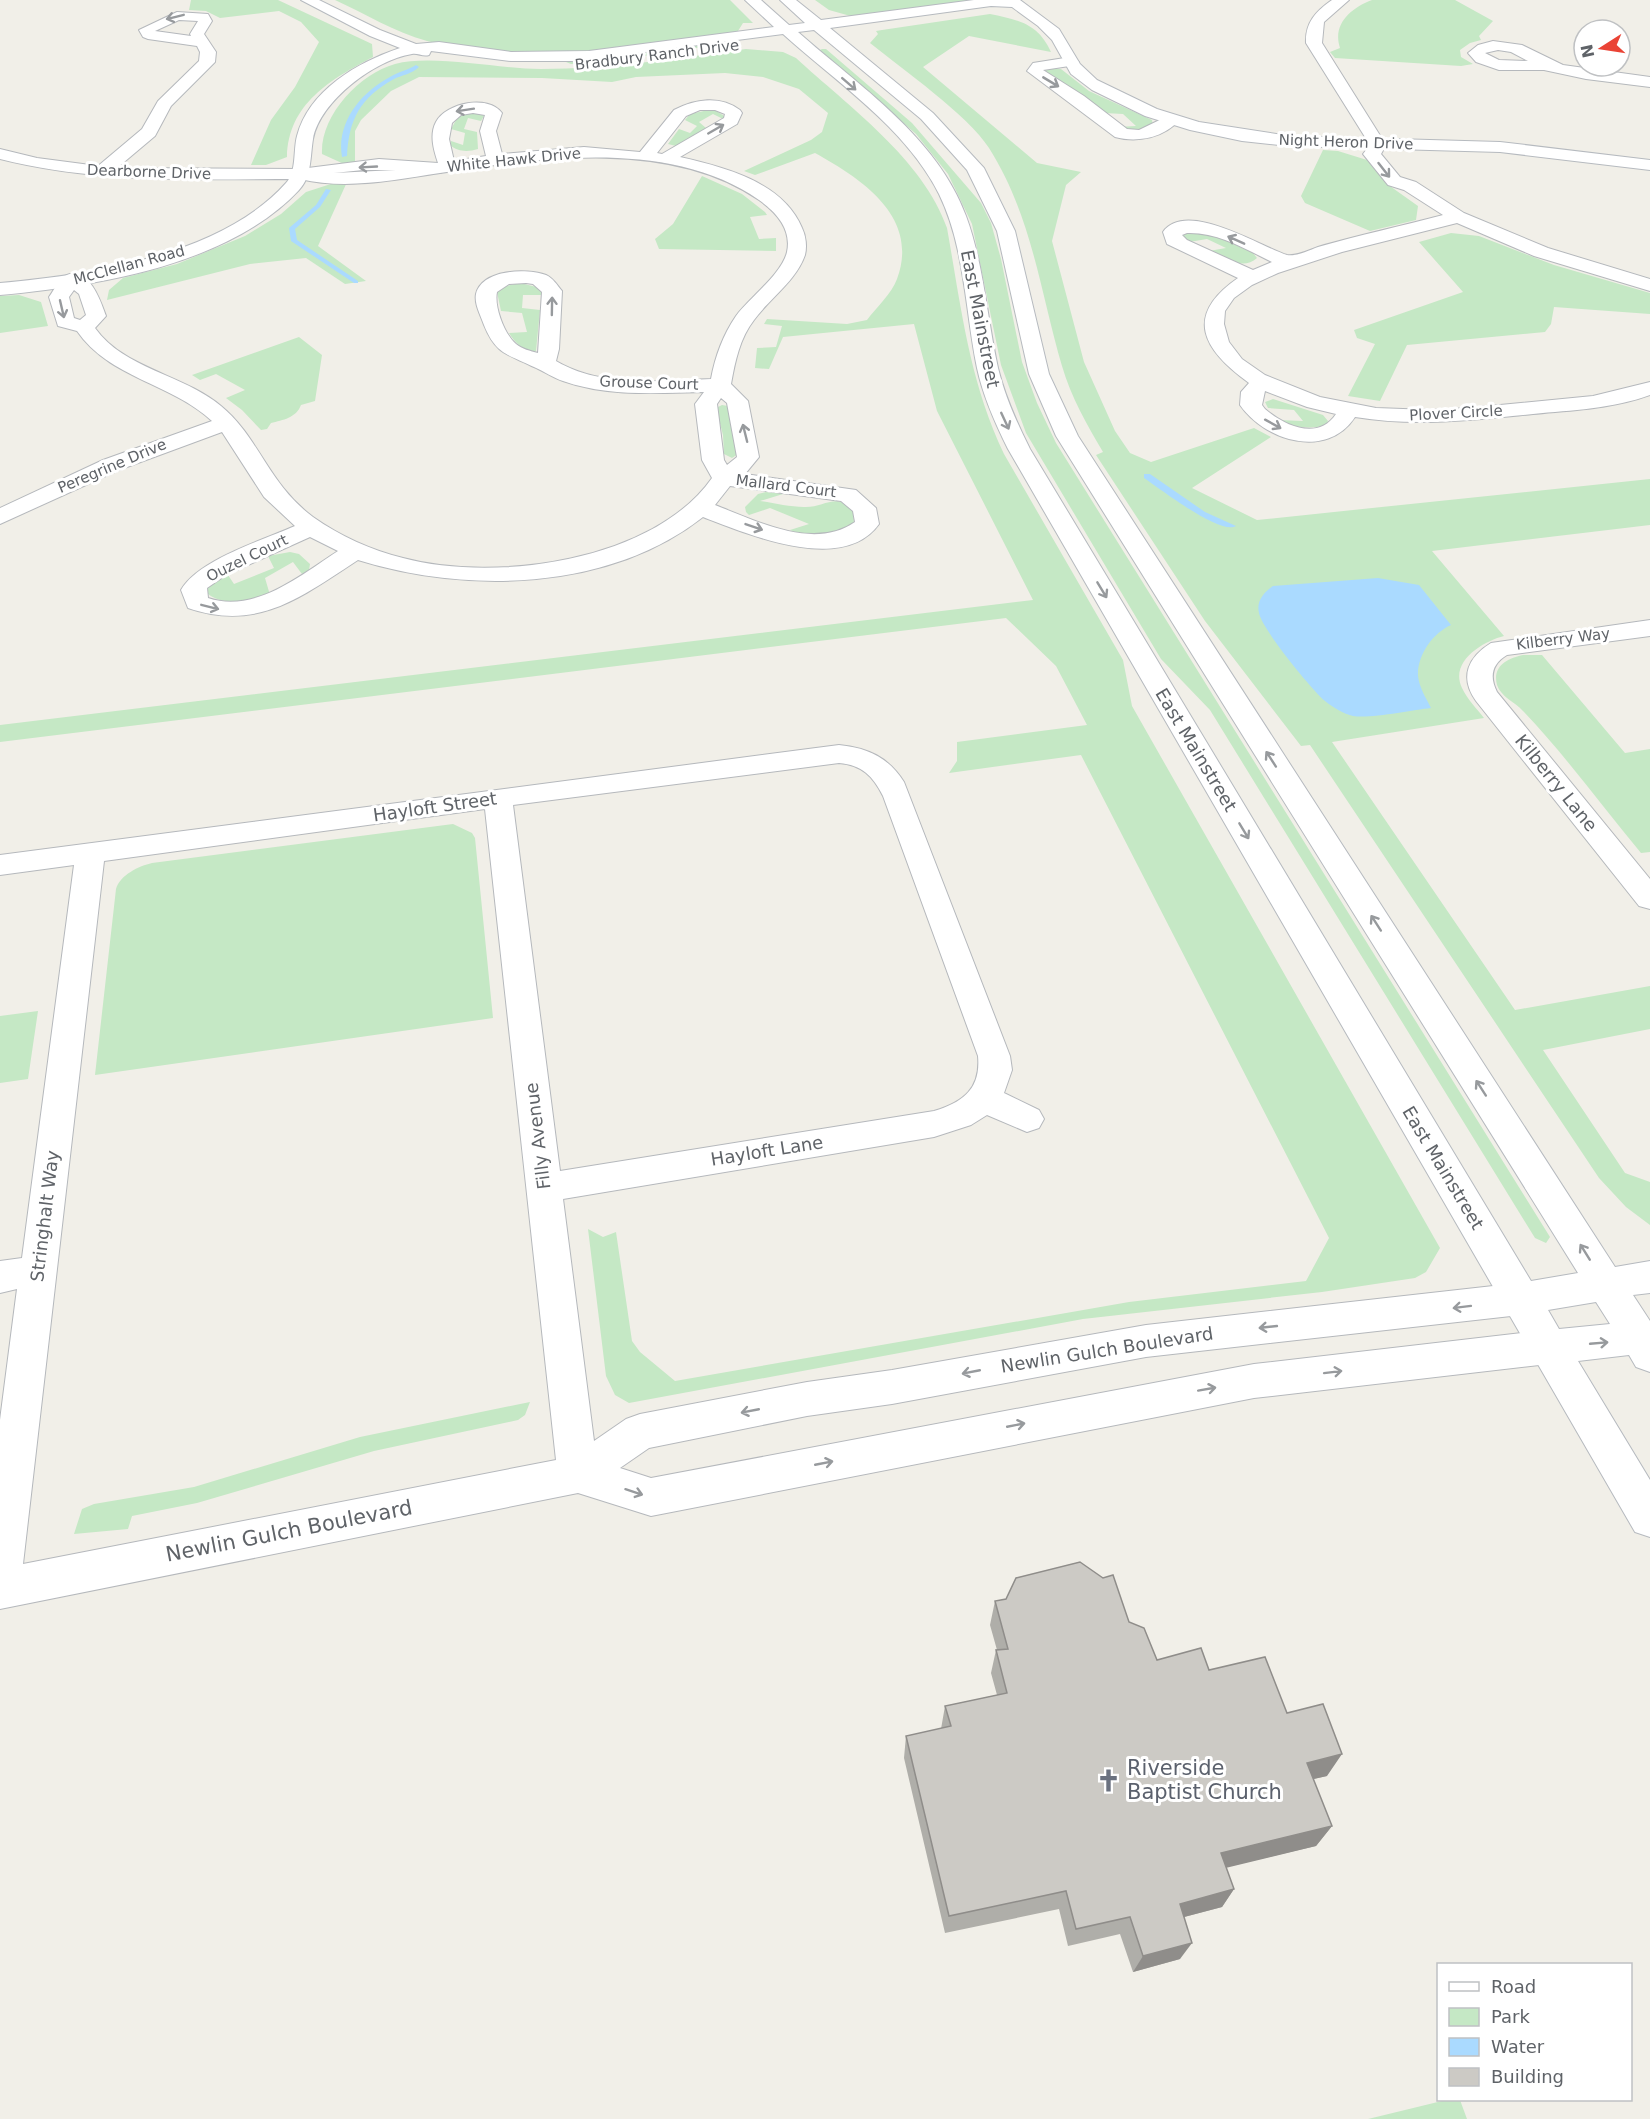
<svg xmlns="http://www.w3.org/2000/svg" width="1650" height="2119" viewBox="0 0 1650 2119" font-family="'DejaVu Sans',sans-serif">
<style>
.green{fill:#c5e8c5}
.water{fill:#aadaff}
.lines{fill:none;stroke-linecap:round;stroke-linejoin:round}
.stream{fill:#aadaff;fill-rule:evenodd}
.street-casing{stroke:#b5b8bc;stroke-width:2}
.secondary-casing{stroke:#b6babf;stroke-width:2}
.street{fill:#fff;fill-rule:evenodd}
.secondary{fill:#fff;fill-rule:evenodd}
.wall{fill:#afaea9}
.shaded-wall{fill:#8f8d8a}
.building{fill:#cccac5;stroke:#8f8d8a;stroke-width:1.5}
.oneway{stroke:#979a9d}
.labels{text-anchor:middle;stroke-width:6;stroke-linejoin:round;paint-order:stroke}
.far-street-label{font-size:15px;fill:#5f6368;stroke:#fff}
.street-label{font-size:18px;fill:#5f6368;stroke:#fff}
.near-street-label{font-size:21px;fill:#5f6368;stroke:#fff}
.near-worship-label{font-size:21px;fill:#5b616d;stroke:#fff;text-anchor:start}
</style>
<rect width="100%" height="100%" fill="#f1efe8"/>
<path class="green" d="M 191,0 L 278,0 L 372,44 L 373,57 C 331,79 288,104 287,157 L 266,165 L 251,165 L 271,120 L 295,87 L 319,42 L 301,22 L 279,11 L 220,18 L 206,11 L 189,10 Z
M 335,0 L 730,0 L 753,23 L 743,23 L 738,31 L 743,32 C 643,48 527,68 427,41 C 394,32 366,14 335,0 Z
M 815,0 L 985,0 L 854,17 L 829,10 Z
M 1372,0 L 1455,0 L 1493,21 L 1479,36 L 1481,40 L 1470,43 L 1460,50 L 1461,57 L 1473,64 L 1461,66 L 1335,58 L 1330,52 L 1340,48 C 1332,24 1351,8 1372,0 Z
M 990,14 C 1018,20 1038,23 1051,52 L 969,36 L 923,67 L 1037,163 L 1081,172 L 1066,185 L 1052,241 L 1084,362 L 1115,431 L 1130,453 L 1151,462 L 1254,428 L 1271,437 L 1192,488 L 1257,520 L 1650,479 L 1650,525 L 1432,551 L 1504,636 C 1484,641 1449,661 1462,688 C 1467,699 1477,709 1484,718 L 1332,742 L 1515,1010 L 1650,986 L 1650,1029 L 1543,1050 L 1625,1173 L 1650,1182 L 1650,1225 L 1626,1207 L 1599,1178 L 1310,745 L 1301,746 L 1205,621 L 1096,455 L 1103,452 C 1087,425 1071,397 1062,366 C 1040,291 1032,216 989,148 C 968,115 902,69 870,43 L 878,34 L 876,31 L 882,30 Z
M 729,41 L 731,43 C 677,50 625,61 571,64 L 566,62 Z
M 746,49 L 783,52 L 796,58 C 848,106 923,159 947,228 C 961,306 969,381 1004,454 L 1123,660 L 1132,706 L 1440,1248 L 1426,1272 L 1415,1278 L 1322,1292 L 1083,1319 L 629,1403 L 615,1395 L 606,1376 L 588,1229 L 603,1237 L 616,1232 L 632,1341 L 640,1352 L 675,1381 L 1129,1302 L 1306,1281 L 1329,1238 L 1081,755 L 949,773 L 957,761 L 957,742 L 1087,725 L 1056,666 L 1006,618 L 0,742 L 0,725 L 1033,600 L 937,411 L 914,324 L 783,337 L 769,369 L 755,368 L 757,348 L 776,347 L 782,326 L 764,324 L 767,319 L 847,324 L 867,320 C 876,308 892,293 897,279 C 920,217 862,179 815,153 L 755,175 L 744,171 L 811,140 L 822,132 L 828,113 L 799,89 L 763,77 L 725,73 L 636,77 L 612,82 L 542,78 L 419,77 L 391,91 L 361,120 L 355,131 L 355,164 L 344,164 L 322,154 C 320,116 359,74 395,64 C 433,54 498,69 541,69 C 610,69 677,58 746,49 Z
M 822,49 L 826,49 L 912,123 L 981,203 L 991,223 L 1001,259 L 1022,362 L 1037,403 L 1056,443 L 1550,1237 L 1546,1243 L 1535,1238 L 1210,710 L 1161,659 L 1026,433 L 1001,365 L 972,224 L 948,174 L 916,134 L 820,50 Z
M 1047,68 L 1061,69 L 1089,91 L 1152,120 L 1153,126 L 1130,133 L 1117,127 L 1136,126 L 1123,114 L 1104,113 L 1075,90 L 1044,72 Z
M 713,109 L 726,117 L 723,119 L 713,114 L 699,122 L 706,128 L 676,146 L 668,144 L 679,129 L 690,133 L 697,126 L 685,120 L 690,114 Z
M 473,112 L 485,114 L 481,121 L 468,118 L 464,129 L 477,132 L 478,149 C 468,152 458,152 450,145 L 451,141 L 463,145 L 465,133 L 451,129 L 459,115 Z
M 1323,150 L 1338,151 L 1367,160 L 1387,184 L 1418,206 L 1416,220 L 1370,231 L 1305,203 L 1301,196 Z
M 702,176 L 742,194 L 765,212 L 767,215 L 750,217 L 759,239 L 776,238 L 776,251 L 659,249 L 655,239 L 673,224 Z
M 337,182 L 347,182 L 318,246 L 366,281 L 345,284 L 306,258 L 250,264 L 107,300 L 109,290 L 123,278 L 177,264 L 245,236 L 281,214 L 306,192 Z
M 1184,233 L 1209,233 L 1253,253 L 1257,258 C 1243,271 1224,258 1209,251 L 1226,248 L 1207,239 L 1189,242 L 1182,238 Z
M 1451,233 L 1479,236 L 1554,265 L 1650,293 L 1650,314 L 1554,307 L 1551,324 L 1545,332 L 1407,345 L 1380,401 L 1348,396 L 1375,344 L 1357,338 L 1354,330 L 1463,292 L 1419,242 Z
M 520,283 L 541,288 L 541,295 L 523,295 L 522,308 L 540,310 L 536,351 C 525,353 515,343 509,333 L 527,332 L 522,313 L 501,311 L 497,292 L 506,286 Z
M 19,295 L 41,302 L 48,326 L 0,333 L 0,296 Z
M 299,337 L 322,355 L 315,401 L 301,405 C 296,418 283,420 271,423 L 267,429 L 261,430 L 242,410 L 226,398 L 245,390 L 216,374 L 200,380 L 192,375 Z
M 1273,399 L 1323,415 L 1328,421 L 1326,425 C 1309,430 1293,427 1278,420 L 1303,421 L 1294,410 L 1268,408 L 1265,402 Z
M 722,405 L 728,406 L 738,454 L 732,458 L 724,454 L 723,435 L 716,408 Z
M 766,492 L 783,494 L 760,501 C 774,503 790,507 804,507 C 824,508 837,491 853,511 L 854,523 C 835,533 811,540 790,530 L 809,524 L 770,508 L 749,515 L 746,512 L 745,507 L 758,494 Z
M 290,552 L 299,554 L 310,564 L 309,570 L 302,574 L 293,562 L 265,578 L 270,595 C 252,601 222,607 207,593 L 208,587 L 228,575 L 234,584 L 274,568 L 268,556 Z
M 1523,655 L 1542,655 L 1625,753 L 1650,749 L 1650,852 L 1641,853 C 1602,806 1565,755 1523,711 C 1515,702 1501,697 1497,685 C 1492,666 1508,658 1523,655 Z
M 453,824 L 472,833 L 475,838 L 493,1018 L 95,1075 L 116,889 C 120,875 139,866 152,863 Z
M 38,1011 L 28,1079 L 0,1083 L 0,1016 Z
M 530,1402 L 525,1415 L 518,1420 L 374,1451 L 197,1503 L 132,1516 L 128,1529 L 74,1534 L 82,1509 L 94,1504 L 194,1487 L 360,1437 Z
M 1446,2100 L 1460,2100 L 1467,2119 L 1368,2119 Z"/>
<path class="water" d="M 1378,578 L 1419,585 L 1451,625 C 1433,633 1417,655 1418,676 C 1419,687 1426,698 1431,708 C 1412,710 1370,719 1353,716 C 1344,714 1332,707 1325,701 C 1311,689 1262,629 1259,613 C 1256,601 1264,592 1273,586 Z"/>
<g class="lines">
<path class="stream" d="M 416,65 L 419,67 C 412,74 402,75 394,79 C 360,98 349,119 347,156 L 342,157 C 336,123 361,92 390,77 C 398,72 408,70 416,65 Z
M 326,189 L 331,190 L 320,207 L 295,229 L 297,240 L 358,281 L 358,283 L 354,283 L 291,241 L 289,228 L 316,205 Z
M 1144,474 L 1150,474 L 1205,512 L 1236,526 C 1221,536 1159,488 1144,478 Z"/>
<defs>
<path id="street" d="M 1332,0 L 1349,0 L 1324,22 L 1322,43 L 1386,145 L 1381,154 L 1400,177 L 1416,182 L 1464,213 L 1548,248 L 1650,279 L 1650,291 L 1534,256 L 1457,223 L 1342,252 L 1278,273 L 1252,285 L 1234,298 L 1225,311 L 1224,324 L 1229,342 L 1242,359 L 1265,375 L 1320,397 L 1376,408 L 1430,410 L 1469,408 L 1593,396 L 1650,382 L 1650,395 C 1612,409 1572,410 1533,414 C 1472,420 1416,427 1355,417 C 1327,460 1265,441 1240,405 L 1241,392 L 1249,383 C 1203,350 1183,316 1238,278 L 1167,244 L 1163,232 C 1186,199 1261,247 1287,255 C 1295,257 1310,250 1318,247 C 1359,235 1402,226 1443,215 L 1404,190 L 1388,185 L 1363,154 L 1370,145 L 1306,43 C 1305,23 1316,11 1332,0 ZM 1187,233 C 1218,232 1245,249 1272,262 L 1253,270 L 1187,240 L 1182,235 ZM 1265,391 L 1307,407 L 1336,414 C 1318,441 1285,426 1265,409 L 1262,405 Z
M 177,12 L 208,14 L 212,21 L 204,34 L 216,52 L 215,62 L 171,106 L 155,136 L 117,168 L 300,169 L 379,159 L 438,163 C 434,151 429,135 436,122 C 446,103 488,94 502,113 L 496,131 L 502,154 L 584,147 L 640,152 L 674,110 C 695,99 720,95 740,110 L 742,113 L 737,124 L 680,157 C 724,167 783,182 802,228 C 806,236 807,247 805,255 C 796,281 770,298 754,320 C 740,338 735,361 731,384 L 748,401 L 759,457 L 745,474 L 856,490 L 876,508 L 879,524 C 843,575 747,534 703,517 C 609,591 467,594 358,560 C 301,597 258,632 188,608 L 181,590 C 198,560 263,540 295,526 L 264,497 L 222,432 L 119,470 L 0,524 L 0,508 L 103,460 L 212,421 C 171,383 109,378 77,331 L 58,326 L 49,297 C 54,290 60,278 67,275 C 89,266 101,302 106,316 L 95,328 C 124,369 183,374 221,406 C 259,437 268,484 313,517 C 340,536 371,550 403,558 C 496,583 654,561 712,478 L 702,460 L 695,404 L 704,392 C 657,393 608,397 563,381 C 553,378 544,371 534,367 C 508,354 496,355 484,325 C 481,316 474,304 476,294 C 482,269 527,268 546,275 C 553,278 557,285 562,291 L 559,349 L 556,361 C 602,388 659,381 711,379 C 715,357 723,335 736,316 C 749,298 782,274 787,252 C 792,229 776,212 759,200 C 670,138 540,158 440,173 C 394,180 346,190 300,179 C 199,179 99,184 0,159 L 0,149 L 37,158 L 98,166 L 142,129 L 158,101 L 199,61 L 200,52 L 197,46 L 148,39 L 143,37 L 139,30 ZM 179,20 L 198,21 L 190,34 L 191,36 L 155,31 ZM 700,110 L 715,110 L 725,114 L 724,118 L 662,154 L 657,153 L 686,116 ZM 473,113 L 485,115 L 480,131 L 486,156 L 454,161 L 449,139 L 452,123 L 461,115 ZM 363,170 L 396,170 L 334,173 ZM 526,283 L 533,284 L 542,292 L 538,353 C 530,351 522,349 516,344 C 504,334 494,306 497,292 L 509,284 ZM 74,290 L 79,294 L 86,315 L 80,320 L 74,318 L 69,297 ZM 721,398 L 727,403 L 737,457 L 727,465 L 724,460 L 717,404 ZM 730,486 L 841,501 L 853,511 L 855,522 C 814,551 757,521 715,505 ZM 310,537 L 338,551 C 301,575 255,614 208,598 L 207,588 L 226,575 Z
M 1493,41 L 1522,45 L 1563,65 L 1650,77 L 1650,87 L 1586,79 L 1544,70 L 1499,70 L 1476,62 L 1468,53 L 1478,45 ZM 1498,50 L 1511,52 L 1528,61 L 1499,60 L 1485,53 Z
M 1071,57 L 1079,62 L 1076,65 L 1043,70 L 1084,96 L 1127,129 L 1139,130 L 1172,114 L 1180,119 C 1165,138 1137,143 1115,137 L 1027,71 L 1033,63 Z
M 1650,620 L 1650,636 L 1507,655 C 1492,664 1489,676 1497,692 L 1650,879 L 1650,909 L 1639,906 L 1476,701 C 1459,677 1468,657 1491,643 Z
M 839,745 C 868,748 888,757 904,782 L 1010,1056 L 1012,1070 L 1004,1093 L 1039,1110 L 1044,1119 L 1039,1128 L 1027,1132 L 987,1115 L 971,1125 L 934,1137 L 563,1199 L 594,1441 L 626,1419 L 640,1414 L 807,1382 L 892,1370 L 1146,1325 L 1520,1283 L 1533,1288 L 1539,1299 L 1533,1310 L 1520,1315 L 1146,1357 L 892,1404 L 807,1416 L 649,1448 L 620,1468 L 651,1478 L 1254,1364 L 1548,1330 L 1561,1335 L 1567,1347 L 1561,1359 L 1548,1364 L 1254,1398 L 651,1516 L 578,1493 L 0,1609 L 0,1420 L 17,1289 L 0,1293 L 0,1261 L 22,1258 L 74,865 L 0,875 L 0,855 ZM 839,763 C 862,765 873,776 883,796 L 978,1056 C 981,1088 964,1102 934,1111 L 560,1171 L 513,805 ZM 485,809 L 556,1460 L 23,1564 L 104,861 Z"/>
<path id="secondary" d="M 301,0 L 319,0 L 380,30 L 416,44 L 439,42 L 511,52 L 589,51 L 774,27 L 745,0 L 761,0 L 789,25 L 805,23 L 780,0 L 796,0 L 821,20 L 974,0 L 1020,0 L 1059,29 L 1080,64 L 1097,80 L 1157,109 L 1199,122 L 1289,136 L 1500,142 L 1650,160 L 1650,170 L 1500,152 L 1289,146 L 1242,141 L 1190,130 L 1145,116 L 1092,90 L 1071,74 L 1052,40 L 1038,26 L 1012,7 L 991,6 L 830,28 L 933,113 L 984,168 L 1015,231 L 1049,374 L 1078,436 L 1615,1267 L 1650,1261 L 1650,1293 L 1633,1295 L 1650,1321 L 1650,1372 L 1636,1367 L 1629,1355 L 1578,1361 L 1650,1480 L 1650,1537 L 1635,1532 L 1008,449 C 995,423 983,396 977,368 C 965,310 965,247 939,194 C 906,128 836,82 783,34 L 576,61 L 511,61 L 431,51 L 429,55 C 423,57 418,53 412,54 C 375,60 320,101 313,139 C 310,157 312,176 299,190 C 229,265 97,286 0,295 L 0,283 C 91,275 222,255 286,183 C 297,171 293,151 297,136 C 309,90 358,62 400,48 L 370,36 ZM 814,30 L 921,119 L 967,170 L 997,231 L 1029,374 L 1056,436 L 1578,1273 L 1531,1281 L 1030,449 C 1017,423 1005,397 998,368 C 987,318 984,265 966,216 C 937,137 859,86 798,32 ZM 1596,1302 L 1610,1324 L 1559,1329 L 1548,1310 Z"/>
</defs>
<use href="#street" class="street-casing"/>
<use href="#secondary" class="secondary-casing"/>
<use href="#street" class="street"/>
<use href="#secondary" class="secondary"/>
</g>
<path class="wall" d="M 995,1601 L 1129,1622 L 1157,1660 L 1209,1670 L 1287,1713 L 1327,1776 L 1313,1779 L 1332,1826 L 1316,1846 L 1226,1867 L 1234,1889 L 1222,1907 L 1184,1917 L 1180,1959 L 1133,1972 L 1120,1934 L 1068,1946 L 1059,1909 L 945,1933 L 904,1758 L 906,1736 L 941,1729 L 945,1706 L 997,1695 L 991,1673 L 996,1650 L 997,1650 L 990,1625 Z"/>
<path class="shaded-wall" d="M 1342,1754 L 1327,1776 L 1292,1784 L 1307,1763 Z
M 1332,1826 L 1316,1846 L 1209,1872 L 1221,1853 Z
M 1234,1889 L 1222,1907 L 1169,1921 L 1180,1904 Z
M 1192,1943 L 1180,1959 L 1133,1972 L 1143,1956 Z"/>
<path class="building" d="M 1080,1562 L 1103,1578 L 1113,1575 L 1129,1622 L 1144,1628 L 1157,1660 L 1201,1648 L 1209,1670 L 1265,1657 L 1287,1713 L 1323,1704 L 1342,1754 L 1307,1763 L 1332,1826 L 1221,1853 L 1234,1889 L 1180,1904 L 1192,1943 L 1143,1956 L 1130,1917 L 1076,1929 L 1066,1891 L 949,1916 L 906,1736 L 951,1726 L 945,1706 L 1007,1693 L 996,1650 L 1008,1649 L 995,1601 L 1006,1599 L 1016,1578 Z"/>
<defs><path id="oneway-shaft" d="M-6 0H5M1.5-3L5.5 0L1.5 3" fill="none" stroke-width="1.6" stroke-linecap="round" stroke-linejoin="round" transform="scale(1.5)"/></defs>
<g class="oneway">
<use href="#oneway-shaft" transform="translate(175 17) rotate(166)"/>
<use href="#oneway-shaft" transform="translate(1051 82) rotate(31)"/>
<use href="#oneway-shaft" transform="translate(849 84) rotate(41)"/>
<use href="#oneway-shaft" transform="translate(465 110) rotate(171)"/>
<use href="#oneway-shaft" transform="translate(716 129) rotate(-30)"/>
<use href="#oneway-shaft" transform="translate(368 167) rotate(177)"/>
<use href="#oneway-shaft" transform="translate(1384 170) rotate(52)"/>
<use href="#oneway-shaft" transform="translate(1236 240) rotate(-156)"/>
<use href="#oneway-shaft" transform="translate(552 306) rotate(-89)"/>
<use href="#oneway-shaft" transform="translate(62 309) rotate(77)"/>
<use href="#oneway-shaft" transform="translate(1005 421) rotate(65)"/>
<use href="#oneway-shaft" transform="translate(1273 424) rotate(29)"/>
<use href="#oneway-shaft" transform="translate(745 433) rotate(-104)"/>
<use href="#oneway-shaft" transform="translate(754 527) rotate(19)"/>
<use href="#oneway-shaft" transform="translate(1102 590) rotate(59)"/>
<use href="#oneway-shaft" transform="translate(210 607) rotate(14)"/>
<use href="#oneway-shaft" transform="translate(1271 759) rotate(-123)"/>
<use href="#oneway-shaft" transform="translate(1244 831) rotate(59)"/>
<use href="#oneway-shaft" transform="translate(1376 923) rotate(-123)"/>
<use href="#oneway-shaft" transform="translate(1481 1088) rotate(-123)"/>
<use href="#oneway-shaft" transform="translate(1585 1252) rotate(-122)"/>
<use href="#oneway-shaft" transform="translate(1462 1307) rotate(173)"/>
<use href="#oneway-shaft" transform="translate(1268 1327) rotate(174)"/>
<use href="#oneway-shaft" transform="translate(1599 1343) rotate(-5)"/>
<use href="#oneway-shaft" transform="translate(971 1372) rotate(169)"/>
<use href="#oneway-shaft" transform="translate(1333 1372) rotate(-7)"/>
<use href="#oneway-shaft" transform="translate(1207 1389) rotate(-10)"/>
<use href="#oneway-shaft" transform="translate(750 1411) rotate(169)"/>
<use href="#oneway-shaft" transform="translate(1016 1425) rotate(-11)"/>
<use href="#oneway-shaft" transform="translate(824 1463) rotate(-11)"/>
<use href="#oneway-shaft" transform="translate(634 1492) rotate(18)"/>
</g>
<defs>
<symbol id="church-bare" viewBox="-9 -9 18 18"><path d="M-1.2-6h2.4v3.5h3.3v2.4h-3.3V6h-2.4V-.1h-3.3v-2.4h3.3Z" fill="#6b7280" stroke="#fff" stroke-width="2.5" paint-order="stroke"/></symbol>
</defs>
<g fill-rule="evenodd">
<use href="#church-bare" x="1092" y="1764" width="33" height="33"/>
</g>
<g class="labels">
<g class="far-street-label">
<text transform="translate(657 55) rotate(-7)" y="5">Bradbury Ranch Drive</text>
<text transform="translate(1346 142) rotate(2)" y="5">Night Heron Drive</text>
<text transform="translate(514 160) rotate(-6)" y="5">White Hawk Drive</text>
<text transform="translate(149 172) rotate(2)" y="5">Dearborne Drive</text>
<text transform="translate(129 265) rotate(-15)" y="5">McClellan Road</text>
<text transform="translate(649 383) rotate(2)" y="5">Grouse Court</text>
<text transform="translate(1456 413) rotate(-3)" y="5">Plover Circle</text>
<text transform="translate(112 466) rotate(-23)" y="5">Peregrine Drive</text>
<text transform="translate(786 486) rotate(7)" y="5">Mallard Court</text>
<text transform="translate(247 558) rotate(-26)" y="5">Ouzel Court</text>
<text transform="translate(1563 639) rotate(-7)" y="5">Kilberry Way</text>
</g>
<g class="street-label">
<text transform="translate(980 319) rotate(79)" y="6">East Mainstreet</text>
<text transform="translate(1196 750) rotate(59)" y="6">East Mainstreet</text>
<text transform="translate(1556 783) rotate(51)" y="6">Kilberry Lane</text>
<text transform="translate(435 807) rotate(-8)" y="6">Hayloft Street</text>
<text transform="translate(538 1136) rotate(-97)" y="6">Filly Avenue</text>
<text transform="translate(767 1151) rotate(-9)" y="6">Hayloft Lane</text>
<text transform="translate(1443 1168) rotate(59)" y="6">East Mainstreet</text>
<text transform="translate(45 1216) rotate(-83)" y="6">Stringhalt Way</text>
<text transform="translate(1107 1350) rotate(-9)" y="6">Newlin Gulch Boulevard</text>
</g>
<g class="near-street-label">
<text transform="translate(289 1531) rotate(-11)" y="7">Newlin Gulch Boulevard</text>
</g>
<g class="near-worship-label">
<text x="1127" y="1775">Riverside<tspan x="1127" dy="24">Baptist Church</tspan></text>
</g>
</g>
<rect x="1437" y="1963" width="195" height="138" fill="#ffffff" stroke="#bfc1c3" stroke-width="1.5"/>
<rect x="1449" y="1982" width="30" height="9" fill="#ffffff" stroke="#bfc1c3" stroke-width="1.5"/>
<text x="1491" y="1993" font-size="18" fill="#5f6368">Road</text>
<rect x="1449" y="2008" width="30" height="18" fill="#c5e8c5" stroke="#bfc1c3" stroke-width="1.5"/>
<text x="1491" y="2023" font-size="18" fill="#5f6368">Park</text>
<rect x="1449" y="2038" width="30" height="18" fill="#aadaff" stroke="#bfc1c3" stroke-width="1.5"/>
<text x="1491" y="2053" font-size="18" fill="#5f6368">Water</text>
<rect x="1449" y="2068" width="30" height="18" fill="#cccac5" stroke="#bfc1c3" stroke-width="1.5"/>
<text x="1491" y="2083" font-size="18" fill="#5f6368">Building</text>
<g transform="translate(1602 48) rotate(258)"><circle r="28" fill="#ffffff" stroke="#bfc1c3" stroke-width="1.5"/>
<path d="M0-4.5L10 22L0 15L-10 22Z" fill="#ea4335"/>
<text y="-9" font-size="16" font-weight="bold" text-anchor="middle" fill="#5f6368">N</text>
</g>
</svg>
